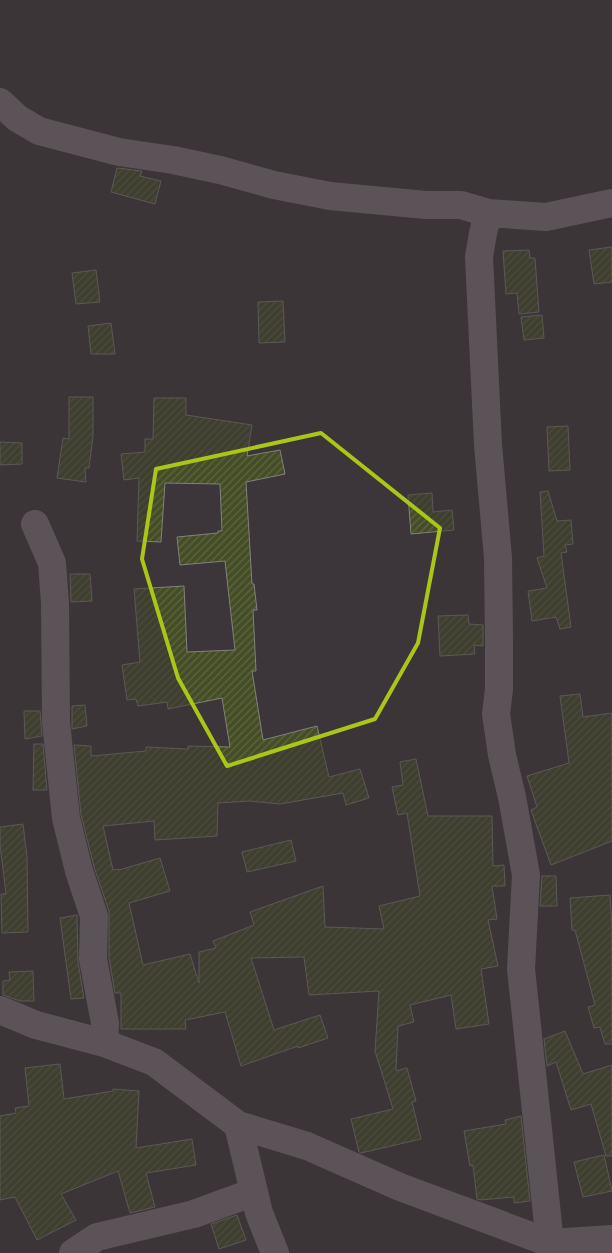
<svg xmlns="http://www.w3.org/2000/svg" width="612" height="1253" viewBox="0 0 612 1253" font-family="Rubik,sans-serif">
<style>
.building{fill:url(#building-hatch);stroke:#81837b}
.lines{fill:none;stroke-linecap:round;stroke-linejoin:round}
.minor{stroke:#80787d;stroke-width:28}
.marked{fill:none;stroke:#aac717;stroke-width:4;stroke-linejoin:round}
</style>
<defs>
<pattern id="building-hatch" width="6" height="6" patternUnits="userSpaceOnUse" patternTransform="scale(1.25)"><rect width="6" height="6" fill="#444d25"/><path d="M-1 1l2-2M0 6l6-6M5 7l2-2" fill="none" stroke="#5f6644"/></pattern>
</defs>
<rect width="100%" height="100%" fill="#3c3539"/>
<path class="building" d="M 117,168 L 142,171 L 140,176 L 161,181 L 155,204 L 111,192 Z
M 612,247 L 612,282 L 594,284 L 589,250 Z
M 529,250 L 530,258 L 535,258 L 539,312 L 519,314 L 517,293 L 506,294 L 503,251 Z
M 96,270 L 100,302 L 76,304 L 72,273 Z
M 283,301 L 285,342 L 259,343 L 258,302 Z
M 542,315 L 544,338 L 524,340 L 521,317 Z
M 111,323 L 115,354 L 91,354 L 88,326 Z
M 69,397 L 93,397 L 93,436 L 89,468 L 85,468 L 86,482 L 57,478 L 63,438 L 69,439 Z
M 154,398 L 186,398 L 186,415 L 252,425 L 247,456 L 280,450 L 285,474 L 246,482 L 252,584 L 254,584 L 257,610 L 253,610 L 256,671 L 252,671 L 263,740 L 317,726 L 329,777 L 360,769 L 369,798 L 346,805 L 343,793 L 280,804 L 249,801 L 218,803 L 217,836 L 155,840 L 154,821 L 103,826 L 113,870 L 119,869 L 119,870 L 160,858 L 170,891 L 129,903 L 143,965 L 190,954 L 199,983 L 199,952 L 216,948 L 213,941 L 254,925 L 250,912 L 323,886 L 325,927 L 384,929 L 379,906 L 420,896 L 407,813 L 398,815 L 392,787 L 403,785 L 400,762 L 416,759 L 428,816 L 492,816 L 493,866 L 504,865 L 505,886 L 492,886 L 497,919 L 488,920 L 498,966 L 481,969 L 489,1024 L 456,1029 L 451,995 L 410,1005 L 414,1022 L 398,1026 L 396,1071 L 407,1068 L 416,1101 L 412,1102 L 421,1139 L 361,1153 L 359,1152 L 351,1119 L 393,1109 L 375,1051 L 379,991 L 309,995 L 304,957 L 251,958 L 274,1030 L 320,1015 L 328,1038 L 298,1048 L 298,1046 L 241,1066 L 225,1012 L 185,1020 L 186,1029 L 121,1029 L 121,993 L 115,993 L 109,958 L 109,911 L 94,867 L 81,815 L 74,745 L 91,746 L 91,756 L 146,751 L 146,747 L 188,749 L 188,746 L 230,747 L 222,698 L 168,709 L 167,702 L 138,706 L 136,699 L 127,700 L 122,665 L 140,662 L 134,589 L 184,586 L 187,652 L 235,650 L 225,561 L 180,565 L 177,537 L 218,533 L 218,531 L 222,531 L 220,484 L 165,483 L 161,542 L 137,541 L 139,478 L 124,480 L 121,454 L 145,452 L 145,439 L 153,439 Z
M 568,426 L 570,470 L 549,471 L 547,427 Z
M 0,442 L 22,443 L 22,464 L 0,465 Z
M 548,491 L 557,521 L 571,520 L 573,544 L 565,545 L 567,552 L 561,553 L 571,627 L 560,629 L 556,617 L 532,621 L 528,591 L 547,588 L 537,558 L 544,556 L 540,492 Z
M 432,493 L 433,512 L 452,510 L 454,530 L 411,534 L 408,495 Z
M 70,574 L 90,574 L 92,601 L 71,602 Z
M 468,615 L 469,624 L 483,625 L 483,646 L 474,645 L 475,654 L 440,656 L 438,616 Z
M 580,694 L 583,717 L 612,713 L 612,841 L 551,865 L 531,810 L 537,807 L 527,776 L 569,763 L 560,696 Z
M 85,705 L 87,726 L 72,729 L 72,706 Z
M 24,711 L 40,711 L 42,736 L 25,739 Z
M 34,744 L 43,744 L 47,790 L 33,790 Z
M 23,824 L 27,857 L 28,932 L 2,933 L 1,894 L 6,894 L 0,844 L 0,827 Z
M 291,840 L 296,861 L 247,872 L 242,852 Z
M 542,876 L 556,876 L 557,906 L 540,906 Z
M 610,895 L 612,926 L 612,1044 L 605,1044 L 600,1027 L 594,1028 L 588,1007 L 595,1005 L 575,930 L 572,930 L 570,898 Z
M 77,915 L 78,962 L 84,998 L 71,999 L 60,918 Z
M 33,971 L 34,1001 L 20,1001 L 3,995 L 3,981 L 10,980 L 9,972 Z
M 565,1031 L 583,1074 L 612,1065 L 612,1156 L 606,1156 L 591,1104 L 571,1110 L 556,1062 L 547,1066 L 544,1039 Z
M 60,1064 L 64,1099 L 113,1091 L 113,1089 L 139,1091 L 136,1148 L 192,1139 L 196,1165 L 146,1173 L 155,1207 L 130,1213 L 118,1171 L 61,1194 L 76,1220 L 37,1240 L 15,1197 L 0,1200 L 0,1116 L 16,1113 L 15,1108 L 29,1106 L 25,1068 Z
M 521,1116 L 530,1201 L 514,1203 L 514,1197 L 480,1200 L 477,1199 L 473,1165 L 470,1166 L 464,1131 L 506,1124 L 505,1120 Z
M 604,1155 L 612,1191 L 583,1197 L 574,1162 Z
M 237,1215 L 246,1240 L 219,1249 L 211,1224 Z"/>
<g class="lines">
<path class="minor" d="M 0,102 L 17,118 L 39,131 L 119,152 L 173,160 L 220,170 L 274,185 L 330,196 L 426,205 L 461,205 L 488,213 L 546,217 L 612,203
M 488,213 L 483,233 L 479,257 L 488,445 L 498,558 L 499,639 L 499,689 L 496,714 L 502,755 L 512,797 L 526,875 L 521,969 L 550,1243
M 35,524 L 52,563 L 55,603 L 56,722 L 66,818 L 79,871 L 94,916 L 93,959 L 105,1023 L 104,1043
M 0,1010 L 36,1025 L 104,1043 L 154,1062 L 238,1125 L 307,1146 L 400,1187 L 550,1243 L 612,1239
M 238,1125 L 259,1213 L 275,1253
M 73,1253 L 97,1237 L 194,1214 L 254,1192"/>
</g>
<path d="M0 0H612V1253H0ZM 321,433 L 440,528 L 418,643 L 375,719 L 227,766 L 178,678 L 142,559 L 156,469 Z" fill="#3c3539" fill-opacity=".55" fill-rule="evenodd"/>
<path class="marked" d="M 321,433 L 440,528 L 418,643 L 375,719 L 227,766 L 178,678 L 142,559 L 156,469 Z"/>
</svg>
